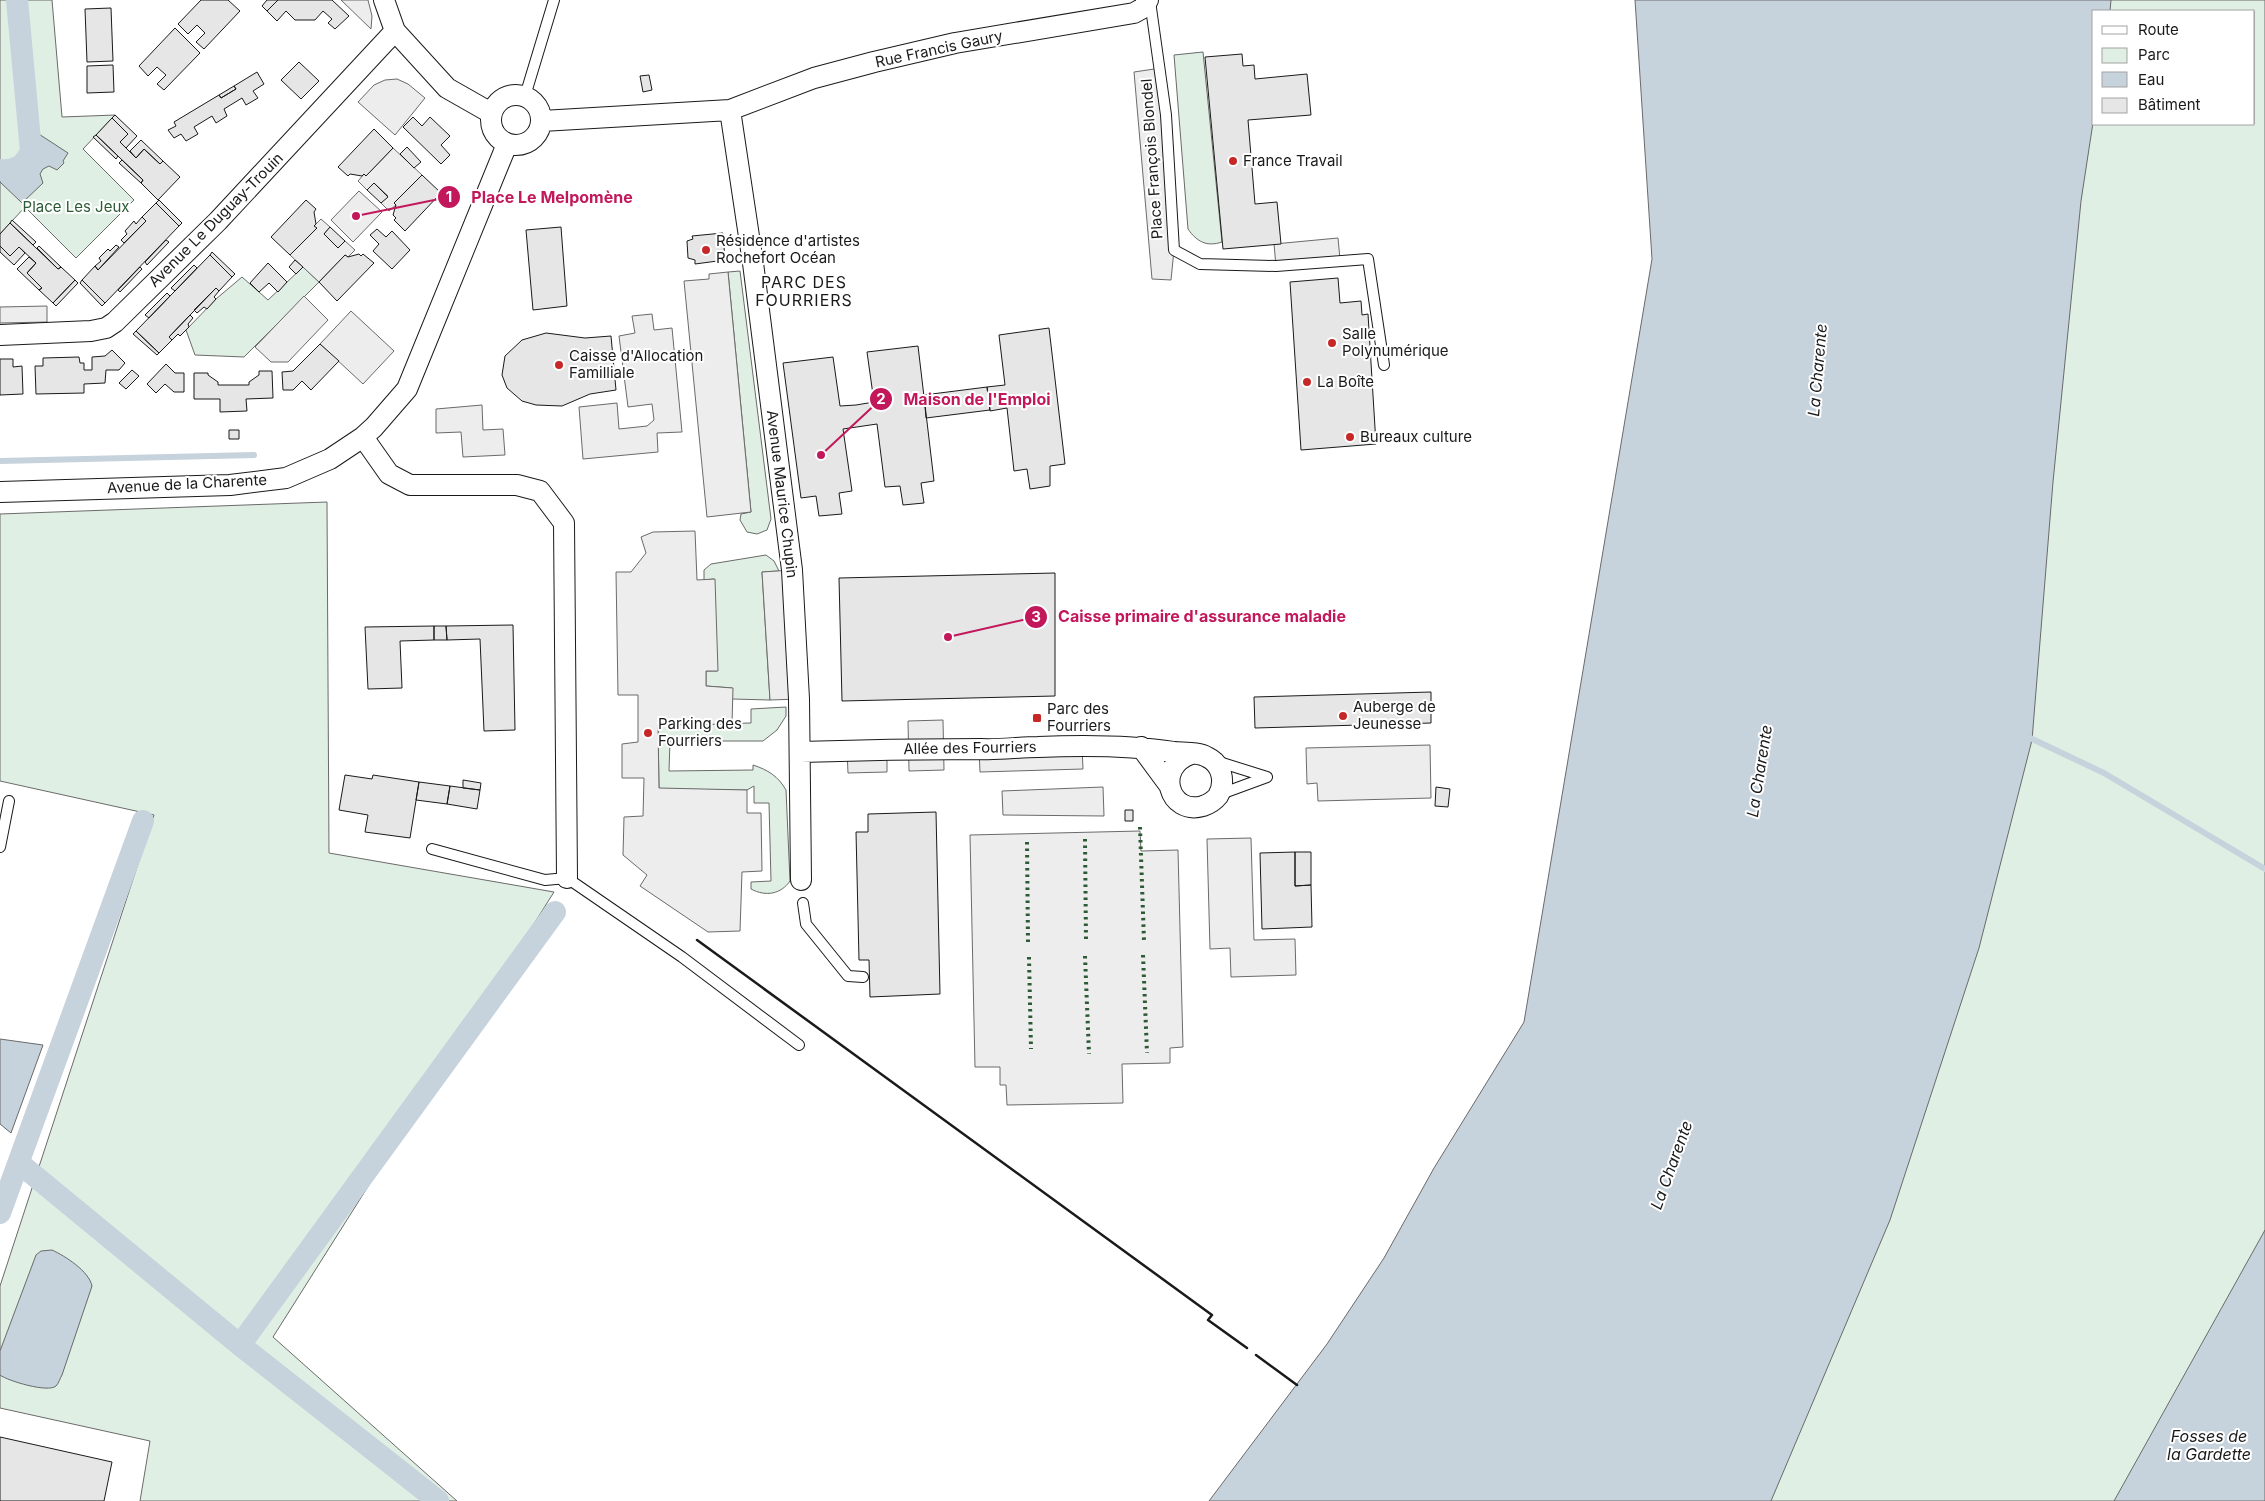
<svg xmlns="http://www.w3.org/2000/svg" width="2265" height="1501" viewBox="0 0 2265 1501" font-family="Inter,sans-serif">
<style>
.green{fill:#e0efe3;stroke:#6a6a6a;fill-rule:evenodd}
.parking{fill:#ededed;stroke:#6a6a6a}
.water{fill:#c6d2dc;stroke:#6a6a6a}
.lines{fill:none;stroke-linecap:round;stroke-linejoin:round}
.stream{stroke:#c6d2dc;stroke-width:6}
.canal{stroke:#c6d2dc;stroke-width:22}
.building{fill:#e6e6e6;stroke:#1a1a1a}
.lane-casing{stroke:#1a1a1a;stroke-width:12}
.street-casing{stroke:#1a1a1a;stroke-width:22}
.lane{stroke:#fff;stroke-width:10}
.street{stroke:#fff;stroke-width:20}
.hedge{stroke:#2b5a34;stroke-width:4;stroke-dasharray:2.5 4;stroke-linecap:butt}
.wall{stroke:#1a1a1a;stroke-width:2.5}
.poi-dot{fill:#c62828;stroke:#fff;stroke-width:2}
.labels{text-anchor:middle;stroke-width:4;stroke-linejoin:round;paint-order:stroke}
.street-label{font-size:15px;fill:#1a1a1a;stroke:#fff}
.poi-label{font-size:15px;fill:#1a1a1a;stroke:#fff;text-anchor:start}
.park-label{font-size:15px;fill:#2b5a34;stroke:#fff}
.neighbourhood-label{font-size:16px;letter-spacing:1px;fill:#1a1a1a;stroke:#fff}
.water-label{font-size:16px;font-style:italic;fill:#1a1a1a;stroke:#fff}
.leader{fill:none;stroke:#c2185b;stroke-width:2}
.callout-dot{fill:#c2185b;stroke:#fff;stroke-width:2}
.mark-label{font-size:15px;text-anchor:middle;font-weight:bold;fill:#fff}
.callout-label{font-size:16px;text-anchor:middle;font-weight:bold;fill:#c2185b;stroke:#fff;stroke-width:4;stroke-linejoin:round;paint-order:stroke}
</style>
<rect width="100%" height="100%" fill="#fff"/>
<path class="green" d="M 0,0 L 52,0 L 62,117 L 115,115 L 83,149 L 134,200 L 76,258 L 25,207 L 0,234 Z
M 2040,0 L 2265,0 L 2265,1501 L 1707,1501 ZM 2094,11 L 2254,11 L 2254,124 L 2094,124 Z
M 1203,52 L 1222,242 C 1207,247 1197,242 1188,229 L 1174,55 Z
M 303,267 L 319,282 L 244,357 L 195,355 L 186,330 L 216,299 L 242,277 L 268,300 Z
M 740,271 L 771,519 L 767,530 L 757,534 L 747,532 L 740,520 L 741,514 L 751,512 L 728,272 Z
M 327,502 L 329,853 L 554,892 L 273,1337 L 457,1501 L 140,1501 L 150,1441 L 0,1408 L 0,1286 L 154,815 L 0,781 L 0,514 Z
M 766,555 L 774,561 L 779,571 L 762,572 L 770,700 L 732,699 L 732,688 L 706,686 L 706,671 L 717,671 L 714,579 L 704,580 L 704,570 L 711,564 Z
M 786,707 L 786,716 L 777,730 L 763,741 L 670,741 L 669,771 L 753,770 L 753,765 C 768,770 778,776 786,790 L 790,881 C 781,894 766,897 751,889 L 751,882 L 771,881 L 769,803 L 754,803 L 754,786 L 747,790 L 659,789 L 658,725 L 751,723 L 751,709 Z"/>
<path class="parking" d="M 341,0 L 368,0 L 372,16 L 371,29 Z
M 1161,68 L 1174,250 L 1171,280 L 1152,279 L 1134,72 Z
M 397,79 L 408,84 L 425,98 L 395,135 L 358,102 L 374,85 L 385,80 Z
M 393,148 L 422,175 L 394,203 L 396,205 L 389,211 L 381,203 L 388,196 L 374,183 L 367,190 L 358,181 L 364,174 L 366,176 Z
M 359,191 L 382,212 L 353,242 L 331,220 Z
M 321,219 L 330,227 L 324,234 L 338,247 L 345,241 L 355,250 L 348,257 L 345,255 L 319,282 L 290,255 L 316,228 L 314,226 Z
M 1338,238 L 1340,259 L 1276,266 L 1274,244 Z
M 728,272 L 751,512 L 707,517 L 684,281 L 709,279 L 709,274 Z
M 304,296 L 328,320 L 288,362 L 271,362 L 255,347 Z
M 47,306 L 47,322 L 0,323 L 0,307 Z
M 351,311 L 394,351 L 363,384 L 320,344 Z
M 652,314 L 654,330 L 672,328 L 682,432 L 657,433 L 658,452 L 583,459 L 579,407 L 617,403 L 619,429 L 647,426 L 654,420 L 652,404 L 628,407 L 619,336 L 635,333 L 632,316 Z
M 482,405 L 483,430 L 503,429 L 505,455 L 463,457 L 461,432 L 436,433 L 436,409 Z
M 695,531 L 697,580 L 715,579 L 718,671 L 706,671 L 706,686 L 733,688 L 732,724 L 658,725 L 659,788 L 747,790 L 747,813 L 761,813 L 762,871 L 742,872 L 740,931 L 708,932 L 640,886 L 647,875 L 623,855 L 624,817 L 643,816 L 644,778 L 622,778 L 622,744 L 638,742 L 638,695 L 618,695 L 616,572 L 631,572 L 646,553 L 641,537 L 653,532 Z
M 792,570 L 799,699 L 770,700 L 762,572 Z
M 943,720 L 944,770 L 909,771 L 908,721 Z
M 1430,745 L 1431,798 L 1318,801 L 1317,783 L 1307,784 L 1306,748 Z
M 1082,747 L 1083,769 L 980,772 L 979,750 Z
M 847,750 L 887,750 L 887,772 L 848,773 Z
M 1103,787 L 1104,816 L 1003,815 L 1002,791 Z
M 1140,831 L 1141,851 L 1178,850 L 1183,1047 L 1170,1048 L 1170,1063 L 1122,1064 L 1123,1103 L 1007,1105 L 1006,1085 L 1000,1085 L 1000,1067 L 975,1067 L 970,835 Z
M 1251,838 L 1254,940 L 1295,939 L 1296,975 L 1231,977 L 1230,948 L 1210,949 L 1207,839 Z"/>
<path class="water" d="M 1635,0 L 2111,0 L 2110,11 L 2094,11 L 2094,116 L 2081,201 L 2053,482 L 2032,740 L 1979,948 L 1890,1220 L 1771,1501 L 1209,1501 L 1327,1344 L 1384,1258 L 1434,1168 L 1524,1022 L 1652,259 Z
M 25,125 L 68,153 L 63,161 L 64,163 L 57,170 L 49,166 L 43,169 L 40,174 L 43,183 L 22,203 L 0,182 L 0,163 C 24,160 27,146 25,125 Z
M 0,1039 L 43,1045 L 11,1133 L 0,1124 Z
M 2265,1230 L 2265,1501 L 2114,1501 Z
M 52,1250 C 65,1256 89,1271 92,1286 L 62,1375 C 60,1378 59,1383 56,1386 C 48,1393 8,1381 0,1375 L 0,1351 L 36,1255 L 41,1251 Z"/>
<g class="lines">
<path class="stream" d="M 0,461 L 254,455
M 2026,736 L 2104,773 L 2265,869"/>
<path class="canal" d="M 0,170 C 15,172 25,165 31,151 L 17,0
M 19,1163 L 240,1345
M 0,1213 L 143,821
M 438,1501 L 240,1345 L 555,912"/>
</g>
<path class="building" d="M 201,0 L 228,0 L 240,11 L 204,49 L 196,42 L 205,33 L 197,25 L 188,34 L 178,24 Z
M 267,0 L 278,0 L 267,11 L 262,6 Z
M 278,0 L 332,0 L 349,16 L 335,29 L 328,23 L 332,19 L 323,11 L 315,20 L 295,20 L 286,11 L 277,21 L 267,11 Z
M 111,8 L 113,61 L 87,62 L 85,9 Z
M 175,28 L 200,53 L 164,90 L 157,84 L 166,75 L 157,67 L 148,76 L 139,66 Z
M 1242,54 L 1243,66 L 1254,65 L 1255,79 L 1307,74 L 1311,115 L 1248,120 L 1255,204 L 1277,202 L 1281,244 L 1223,249 L 1205,57 Z
M 299,62 L 319,81 L 301,99 L 281,80 Z
M 113,65 L 114,92 L 87,93 L 87,66 Z
M 257,72 L 264,84 L 253,91 L 258,98 L 246,105 L 242,98 L 224,109 L 227,116 L 216,123 L 212,116 L 194,127 L 198,134 L 186,141 L 181,134 L 174,138 L 168,130 L 176,126 L 174,122 L 219,95 L 221,98 L 236,89 L 234,86 Z
M 649,75 L 652,90 L 643,92 L 640,76 Z
M 234,86 L 236,89 L 221,98 L 219,95 Z
M 115,115 L 137,136 L 126,148 L 120,142 L 128,134 L 112,118 Z
M 413,117 L 422,126 L 430,117 L 450,136 L 441,145 L 450,155 L 441,164 L 403,127 Z
M 112,118 L 128,134 L 120,142 L 136,158 L 144,149 L 160,164 L 163,161 L 180,177 L 158,200 L 141,183 L 143,180 L 96,135 Z
M 374,129 L 393,148 L 366,176 L 364,174 L 362,176 L 350,174 L 348,176 L 338,167 Z
M 96,135 L 118,156 L 116,159 L 93,137 Z
M 141,140 L 163,161 L 160,164 L 144,149 L 136,158 L 130,151 Z
M 407,147 L 421,162 L 414,168 L 400,154 Z
M 122,160 L 143,180 L 141,183 L 119,163 Z
M 422,175 L 441,193 L 405,231 L 394,220 L 396,218 L 393,215 L 396,205 L 394,203 Z
M 374,183 L 388,197 L 381,203 L 367,190 Z
M 159,200 L 182,223 L 179,226 L 156,203 Z
M 306,200 L 316,209 L 314,212 L 316,224 L 314,226 L 317,228 L 290,255 L 271,237 Z
M 156,203 L 179,226 L 105,303 L 82,280 L 95,266 L 98,270 L 146,221 L 142,217 Z
M 142,217 L 146,221 L 124,243 L 121,240 L 127,234 L 125,231 L 134,221 L 136,224 Z
M 12,220 L 36,242 L 33,245 L 10,223 Z
M 10,223 L 58,269 L 61,267 L 75,280 L 53,303 L 39,290 L 42,288 L 27,273 L 36,263 L 19,247 L 10,256 L 0,246 L 0,234 Z
M 330,227 L 345,241 L 338,248 L 324,234 Z
M 561,227 L 567,306 L 533,310 L 526,230 Z
M 377,229 L 386,237 L 392,231 L 410,250 L 392,269 L 373,251 L 379,244 L 370,235 Z
M 723,233 L 725,260 L 695,264 L 695,260 L 688,258 L 687,241 L 693,239 L 692,236 Z
M 166,240 L 169,242 L 147,265 L 145,262 Z
M 116,245 L 119,247 L 98,270 L 95,266 L 101,261 L 99,258 L 108,249 L 110,251 Z
M 0,246 L 10,256 L 19,247 L 25,253 L 14,265 L 0,252 Z
M 39,246 L 61,267 L 58,269 L 37,248 Z
M 212,252 L 235,274 L 232,277 L 210,255 Z
M 359,254 L 361,256 L 363,254 L 374,263 L 337,301 L 319,282 L 345,255 L 348,257 Z
M 210,255 L 232,277 L 219,291 L 216,288 L 169,337 L 172,340 L 159,353 L 136,331 Z
M 29,257 L 36,263 L 27,273 L 42,288 L 39,290 L 17,269 Z
M 295,260 L 303,267 L 296,274 L 289,267 Z
M 268,263 L 287,282 L 278,292 L 269,283 L 259,292 L 250,283 Z
M 194,265 L 197,268 L 175,291 L 171,288 Z
M 140,267 L 142,269 L 120,292 L 118,290 Z
M 1338,278 L 1340,303 L 1361,301 L 1362,315 L 1368,314 L 1376,444 L 1301,450 L 1290,282 Z
M 75,280 L 78,283 L 56,306 L 53,303 Z
M 82,280 L 105,303 L 102,306 L 80,283 Z
M 216,288 L 219,291 L 214,297 L 216,299 L 207,309 L 204,307 L 197,313 L 194,310 Z
M 167,293 L 170,296 L 149,318 L 145,315 Z
M 190,315 L 193,318 L 188,324 L 189,327 L 180,336 L 178,334 L 172,340 L 169,337 Z
M 1049,328 L 1065,464 L 1050,466 L 1050,486 L 1030,489 L 1027,469 L 1014,471 L 1007,408 L 990,411 L 987,387 L 1005,385 L 999,335 Z
M 136,331 L 159,353 L 157,355 L 133,334 Z
M 546,333 L 585,338 L 611,336 L 616,390 L 590,394 L 562,406 L 536,405 L 522,401 L 507,388 L 502,375 L 505,356 L 522,340 Z
M 320,344 L 339,361 L 311,390 L 302,381 L 293,390 L 283,390 L 282,372 L 293,371 Z
M 918,346 L 934,481 L 921,483 L 924,503 L 903,505 L 900,486 L 885,487 L 877,424 L 843,429 L 852,491 L 839,493 L 842,514 L 819,516 L 816,496 L 801,498 L 783,363 L 833,357 L 840,406 L 856,405 L 874,402 L 867,352 Z
M 112,350 L 125,363 L 119,370 L 106,370 L 105,383 L 84,384 L 84,393 L 36,394 L 35,366 L 43,366 L 43,358 L 79,357 L 80,363 L 84,363 L 84,370 L 92,370 L 92,357 L 105,356 Z
M 0,359 L 13,359 L 13,367 L 22,366 L 23,394 L 0,395 Z
M 166,364 L 175,373 L 184,373 L 184,392 L 174,392 L 165,384 L 156,393 L 147,384 Z
M 132,370 L 139,376 L 126,389 L 119,383 Z
M 259,371 L 272,371 L 273,398 L 246,399 L 247,411 L 220,412 L 220,399 L 194,399 L 194,373 L 208,373 L 208,375 L 218,382 L 218,385 L 249,385 L 249,382 L 259,375 Z
M 987,387 L 990,410 L 926,418 L 924,395 Z
M 229,430 L 239,430 L 239,439 L 229,439 Z
M 1055,573 L 1055,696 L 842,701 L 839,578 Z
M 513,625 L 515,730 L 484,731 L 480,639 L 447,640 L 446,626 Z
M 434,626 L 434,640 L 400,641 L 402,688 L 368,689 L 365,627 Z
M 434,626 L 446,626 L 447,640 L 434,640 Z
M 1431,692 L 1431,723 L 1255,728 L 1254,697 Z
M 345,775 L 372,779 L 373,775 L 419,782 L 410,838 L 365,832 L 368,815 L 339,810 Z
M 463,780 L 481,783 L 480,790 L 463,788 Z
M 419,782 L 450,786 L 447,804 L 416,800 Z
M 450,786 L 480,790 L 477,809 L 447,804 Z
M 1436,787 L 1450,789 L 1448,807 L 1435,806 Z
M 1125,810 L 1133,810 L 1133,821 L 1125,821 Z
M 936,812 L 940,994 L 870,997 L 869,960 L 859,960 L 856,832 L 868,832 L 868,814 Z
M 1295,852 L 1295,886 L 1311,885 L 1312,927 L 1262,929 L 1260,853 Z
M 1295,852 L 1311,852 L 1311,885 L 1295,886 Z
M 0,1437 L 112,1462 L 104,1501 L 0,1501 Z"/>
<g class="lines">
<defs>
<path id="lane" d="M 1150,1 L 1166,115 L 1174,250 L 1200,264 L 1276,266 L 1368,259 L 1384,365
M 525,96 L 554,0
M 1216,761 L 1267,777
M 1218,795 L 1267,777
M 0,847 L 9,801
M 432,849 L 545,880 L 567,878 L 682,957 L 799,1045
M 803,903 L 806,924 L 848,976 L 863,977"/>
<path id="street" d="M 384,0 L 395,31 L 447,88 L 491,113
M491 120a25 25 0 1 1 50 0a25 25 0 1 1-50 0Z
M 730,110 L 753,263 L 792,570 L 799,699 L 801,880
M 542,121 L 730,110 L 814,78 L 874,62 L 955,43 L 1134,13 L 1143,8 L 1148,0
M 0,335 L 91,331 L 106,328 L 115,322 L 218,221 L 395,31
M 363,437 L 389,474 L 410,485 L 517,485 L 540,491 L 564,523 L 567,878
M 0,492 L 230,485 L 286,478 L 330,459 L 363,437 L 374,427 L 407,389 L 507,144
M 1141,747 L 1169,785
M 800,752 C 860,750 921,749 981,749 C 1000,750 1019,747 1038,747 C 1083,745 1129,745 1174,752 C 1185,753 1198,752 1207,757 C 1222,764 1226,782 1218,796 C 1214,801 1209,804 1203,806 C 1169,816 1154,767 1191,754"/>
</defs>
<use href="#lane" class="lane-casing"/>
<use href="#street" class="street-casing"/>
<use href="#lane" class="lane"/>
<use href="#street" class="street"/>
<path class="hedge" d="M 1140,827 L 1144,941
M 1085,839 L 1086,942
M 1027,842 L 1028,943
M 1143,955 L 1147,1053
M 1085,956 L 1089,1054
M 1029,957 L 1031,1049"/>
<path class="wall" d="M 697,940 L 1212,1315 L 1208,1320 L 1247,1348
M 1256,1355 L 1297,1385"/>
</g>
<g class="poi-dot">
<circle cx="1233" cy="161" r="5"/>
<circle cx="706" cy="250" r="5"/>
<circle cx="1332" cy="343" r="5"/>
<circle cx="559" cy="365" r="5"/>
<circle cx="1307" cy="382" r="5"/>
<circle cx="1350" cy="437" r="5"/>
<circle cx="1343" cy="716" r="5"/>
<rect x="1032" y="713" width="10" height="10" rx="2.5"/>
<circle cx="648" cy="733" r="5"/>
</g>
<g class="labels">
<g class="street-label">
<text transform="translate(939 49) rotate(-12)" y="5">Rue Francis Gaury</text>
<text transform="translate(1152 159) rotate(-94)" y="5">Place François Blondel</text>
<text transform="translate(216 220) rotate(-45)" y="5">Avenue Le Duguay-Trouin</text>
<text transform="translate(187 484) rotate(-3)" y="5">Avenue de la Charente</text>
<text transform="translate(782 494) rotate(83)" y="5">Avenue Maurice Chupin</text>
<text transform="translate(970 748) rotate(-1)" y="5">Allée des Fourriers</text>
</g>
<g class="poi-label">
<text x="1243" y="166">France Travail</text>
<text x="716" y="246">Résidence d'artistes<tspan x="716" dy="17">Rochefort Océan</tspan></text>
<text x="1342" y="339">Salle<tspan x="1342" dy="17">Polynumérique</tspan></text>
<text x="569" y="361">Caisse d'Allocation<tspan x="569" dy="17">Familliale</tspan></text>
<text x="1317" y="387">La Boîte</text>
<text x="1360" y="442">Bureaux culture</text>
<text x="1353" y="712">Auberge de<tspan x="1353" dy="17">Jeunesse</tspan></text>
<text x="1047" y="714">Parc des<tspan x="1047" dy="17">Fourriers</tspan></text>
<text x="658" y="729">Parking des<tspan x="658" dy="17">Fourriers</tspan></text>
</g>
<g class="park-label">
<text x="76" y="212">Place Les Jeux</text>
</g>
<g class="neighbourhood-label">
<text x="804" y="288">PARC DES<tspan x="804" dy="18">FOURRIERS</tspan></text>
</g>
<g class="water-label">
<text transform="translate(1817 370) rotate(-85)" y="6">La Charente</text>
<text transform="translate(1759 771) rotate(-81)" y="6">La Charente</text>
<text transform="translate(1671 1165) rotate(-70)" y="6">La Charente</text>
<text x="2209" y="1442">Fosses de<tspan x="2209" dy="18">la Gardette</tspan></text>
</g>
</g>
<path class="leader" d="M356 216L449 197M821 455L881 399M948 637L1036 617"/>
<g class="callout-dot">
<circle cx="356" cy="216" r="5"/>
<circle cx="821" cy="455" r="5"/>
<circle cx="948" cy="637" r="5"/>
<circle cx="449" cy="197" r="12"/>
<circle cx="881" cy="399" r="12"/>
<circle cx="1036" cy="617" r="12"/>
</g>
<g class="mark-label">
<text x="449" y="202">1</text>
<text x="881" y="404">2</text>
<text x="1036" y="622">3</text>
</g>
<g class="callout-label">
<text x="552" y="203">Place Le Melpomène</text>
<text x="977" y="405">Maison de l'Emploi</text>
<text x="1202" y="622">Caisse primaire d'assurance maladie</text>
</g>
<rect x="2092" y="10" width="162" height="115" fill="#ffffff" stroke="#a3a3a3"/>
<rect x="2102" y="26" width="25" height="8" fill="#ffffff" stroke="#a3a3a3"/>
<text x="2138" y="35" font-size="15" fill="#1a1a1a">Route</text>
<rect x="2102" y="48" width="25" height="15" fill="#e0efe3" stroke="#a3a3a3"/>
<text x="2138" y="60" font-size="15" fill="#1a1a1a">Parc</text>
<rect x="2102" y="72" width="25" height="15" fill="#c6d2dc" stroke="#a3a3a3"/>
<text x="2138" y="85" font-size="15" fill="#1a1a1a">Eau</text>
<rect x="2102" y="98" width="25" height="15" fill="#e6e6e6" stroke="#a3a3a3"/>
<text x="2138" y="110" font-size="15" fill="#1a1a1a">Bâtiment</text>
</svg>
